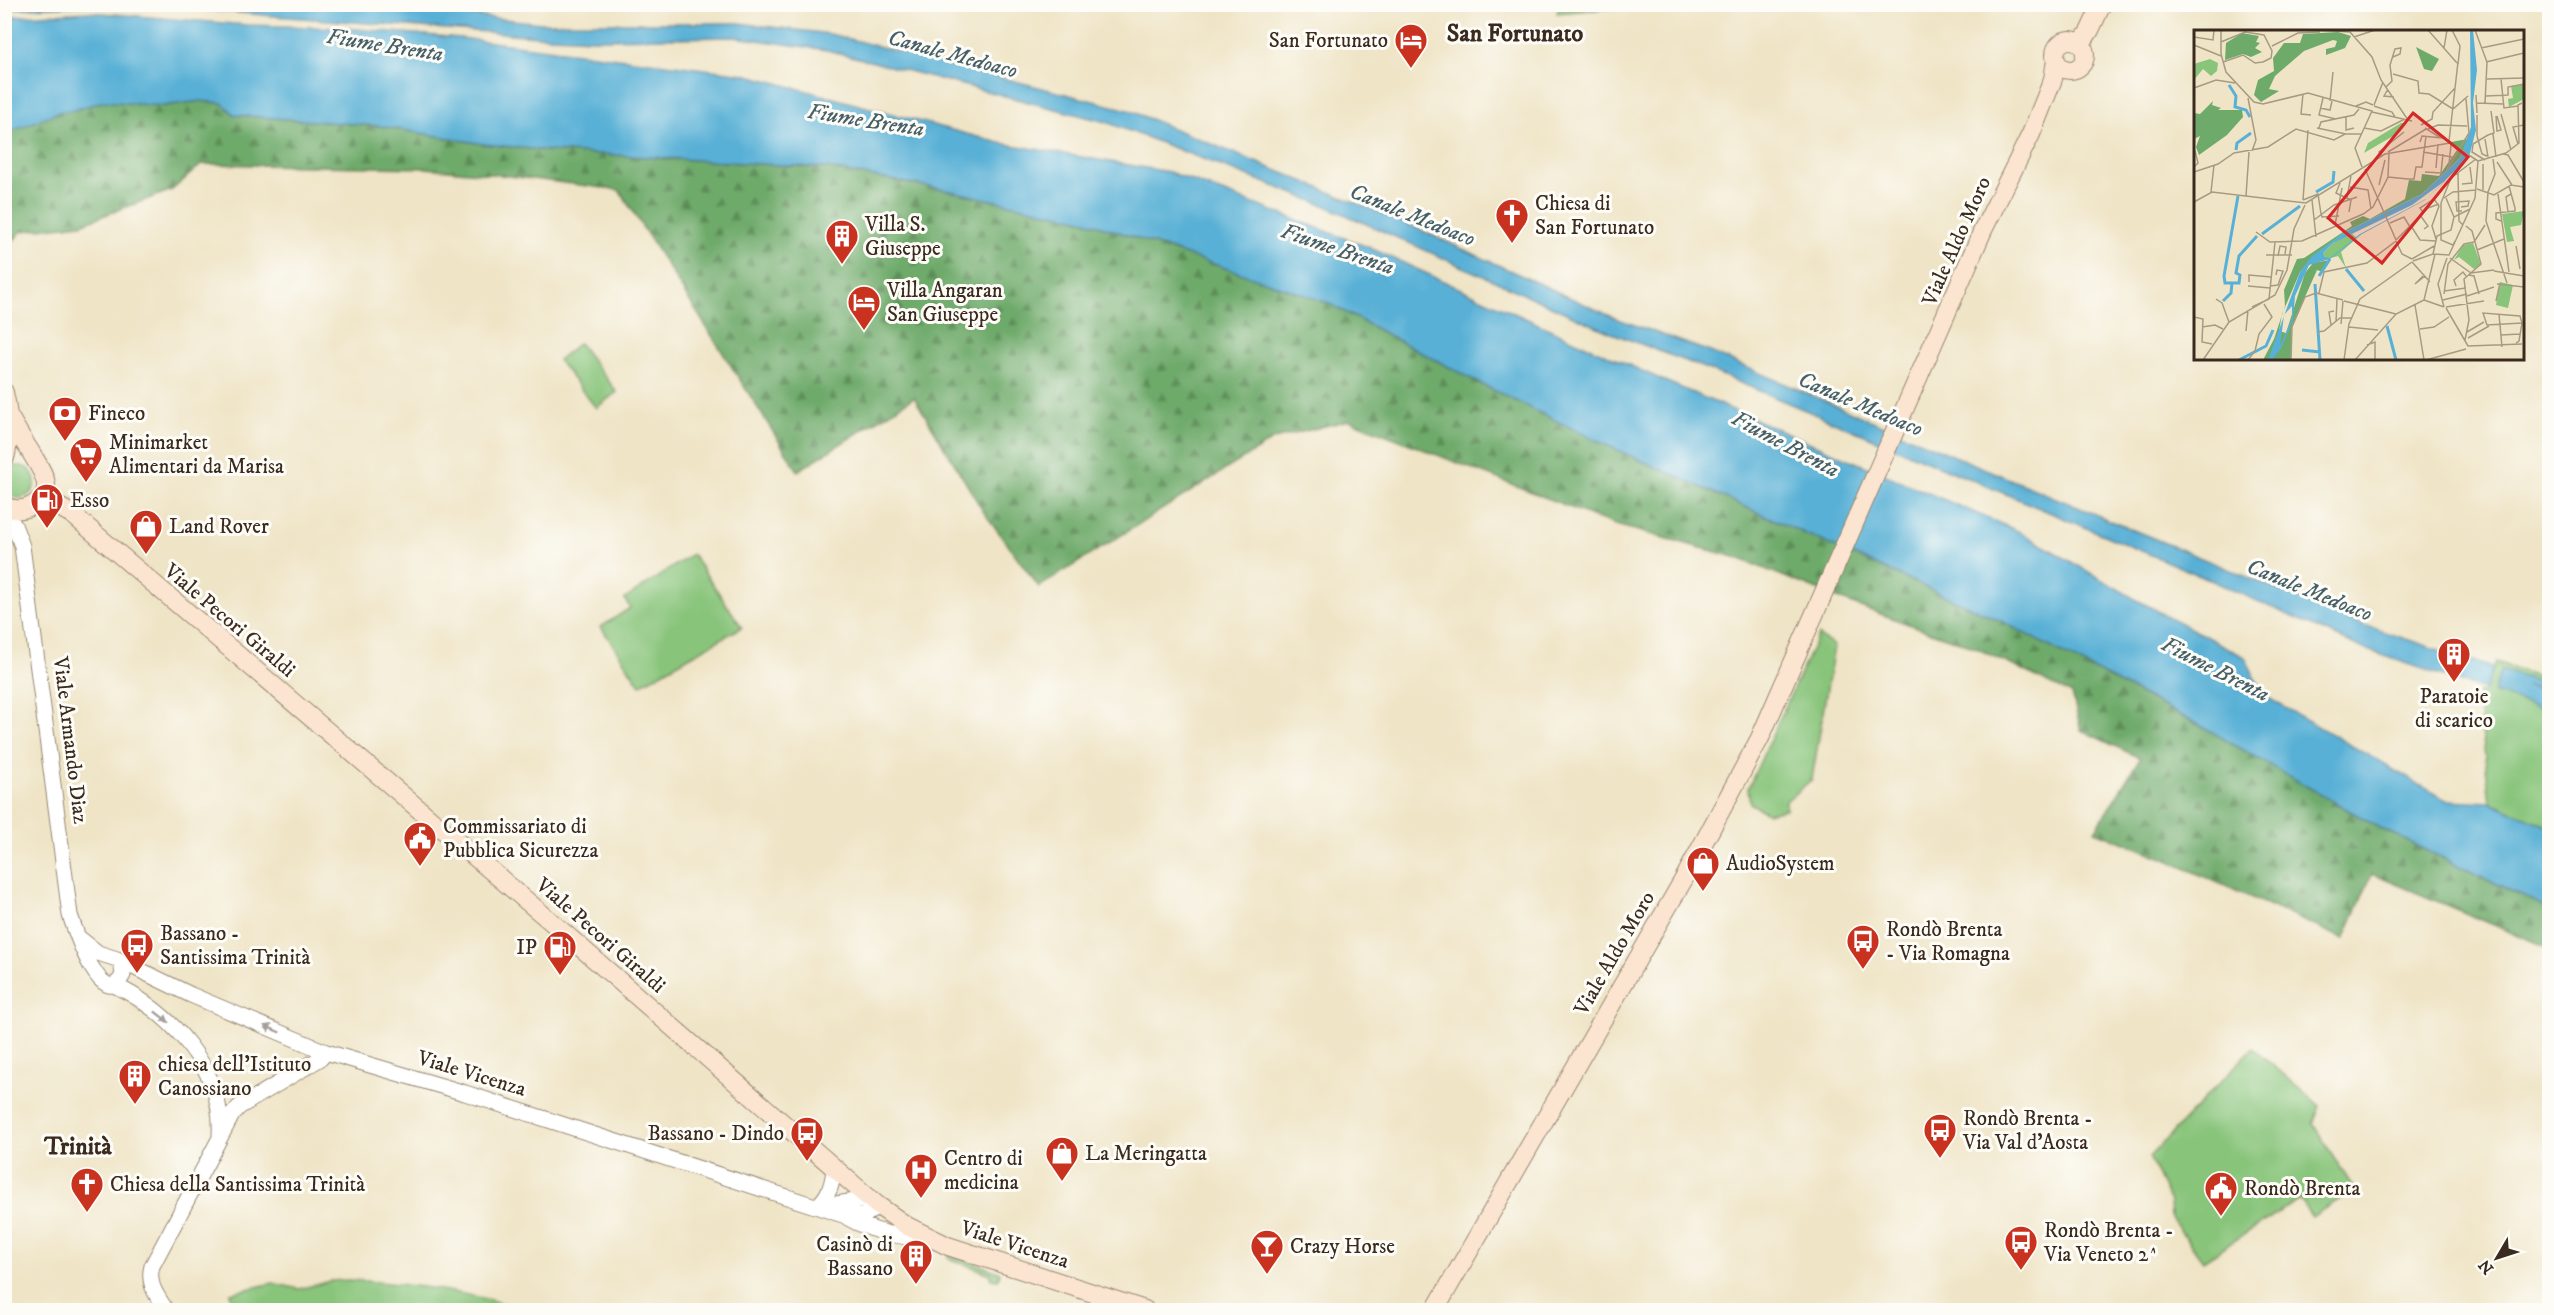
<svg xmlns="http://www.w3.org/2000/svg" width="2554" height="1315" viewBox="0 0 2554 1315" font-family="'IM FELL DW Pica',serif">
<style>
.green{fill:#88c47a;stroke:#62774c;stroke-width:1.5}
.forest{fill:url(#forest-firs);stroke:#546a44;stroke-width:1.5}
.water{fill:#59b0d6;stroke:#4a6d7a;stroke-width:1.5}
.lines{fill:none;stroke-linecap:round;stroke-linejoin:round}
.tertiary-casing{stroke:#958772;stroke-width:17}
.secondary-casing{stroke:#958772;stroke-width:20}
.tertiary{stroke:#fff;stroke-width:15}
.secondary{stroke:#fce5d0;stroke-width:18}
.oneway{fill:#a79f9a}
.labels{text-anchor:middle;stroke-width:6;stroke-linejoin:round;paint-order:stroke}
.poi-label{font-size:21px;fill:#3b2a1e;stroke:#fdfcf7;text-anchor:start}
.street-label{font-size:21px;fill:#3b2a1e;stroke:#fdfcf7}
.water-label{font-size:22px;font-style:italic;fill:#476068;stroke:#fdfcf7}
.quarter-label{font-size:24px;font-weight:bold;fill:#3b2a1e;stroke:#fdfcf7}
.inset-river{fill:none;stroke:#59b0d6;stroke-width:3}
.inset-road{fill:none;stroke:#a79a83;stroke-width:1.5}
.view{fill:#d62828;fill-opacity:0.15;stroke:#d62828;stroke-width:3}
.inset-edge{fill:none;stroke:#3b2a1e;stroke-width:3}
</style>
<defs>
<pattern id="forest-firs" width="22" height="20" patternUnits="userSpaceOnUse" patternTransform="scale(1.5)"><rect width="22" height="20" fill="#6eaa6a"/><path d="M5 1l3.5 6h-7zM16 11l3.5 6h-7z" fill="#5c8b57"/></pattern>
</defs>
<rect width="100%" height="100%" fill="#fdfcf7"/>
<filter id="ink" filterUnits="userSpaceOnUse"><feTurbulence type="fractalNoise" baseFrequency=".0167" numOctaves="2"/><feDisplacementMap in="SourceGraphic" scale="12" xChannelSelector="R" yChannelSelector="G"/><feConvolveMatrix kernelMatrix="1 2 1 2 8 2 1 2 1" color-interpolation-filters="sRGB"/></filter>
<filter id="wash" filterUnits="userSpaceOnUse"><feTurbulence type="fractalNoise" baseFrequency=".008" numOctaves="4" result="noise"/><feDisplacementMap in="SourceGraphic" scale="24" xChannelSelector="R" yChannelSelector="G"/><feGaussianBlur stdDeviation="1.35" result="paint"/><feColorMatrix in="noise" values="0 0 0 0 0 0 0 0 0 0 0 0 0 0 0 0 0 1.4 0 .05"/><feComposite in="paint" operator="in"/></filter>
<g filter="url(#wash)">
<rect width="100%" height="100%" fill="#efe4c6"/>
<path class="green" d="M 1560,5 L 1560,4 L 1654,5 L 1557,13 Z
M 579,343 L 617,392 L 596,408 L 558,360 Z
M3 482a16 16 0 1 1 32 0a16 16 0 1 1-32 0Z
M 692,554 L 742,627 L 640,685 L 601,627 L 630,608 L 625,599 Z
M 1818,635 L 1834,646 L 1812,779 L 1786,801 L 1786,809 L 1767,813 L 1750,803 L 1748,788 Z
M 2496,662 L 2549,680 L 2549,827 L 2490,802 L 2478,695 L 2479,692 L 2484,693 Z
M 2253,1048 L 2320,1106 L 2313,1124 L 2354,1189 L 2312,1217 L 2299,1199 L 2203,1261 L 2171,1218 L 2170,1202 L 2149,1157 Z
M 950,1254 L 996,1271 L 1000,1273 L 998,1280 L 991,1279 L 991,1274 L 948,1258 Z
M 349,1280 C 411,1284 466,1291 526,1310 L 239,1310 L 232,1302 L 230,1293 L 273,1283 L 299,1289 L 330,1281 Z"/>
<path class="forest" d="M 104,101 L 163,106 L 200,101 L 222,103 L 235,115 L 380,126 L 483,144 L 550,151 L 826,168 L 946,190 L 1083,220 L 1326,302 L 1485,386 L 1602,443 L 1999,620 L 2203,727 L 2378,827 L 2549,909 L 2549,948 L 2372,874 L 2344,939 L 2158,856 L 2095,831 L 2140,758 L 2081,730 L 2072,694 L 1976,648 L 1855,605 L 1735,557 L 1612,524 L 1349,420 L 1274,439 L 1039,587 L 983,511 L 914,397 L 798,471 L 619,190 L 501,175 L 425,168 L 202,164 L 172,190 L 81,224 L 22,231 L 5,249 L 5,134 L 58,112 L 74,110 Z"/>
<path class="water" d="M 5,4 L 92,4 L 92,5 L 5,9 Z
M 361,4 L 541,23 L 739,23 L 830,34 L 1128,110 L 1403,222 L 1615,318 L 1710,352 L 1971,463 L 2361,624 L 2493,668 L 2485,690 L 2364,649 L 2206,578 L 2087,528 L 1707,369 L 1609,332 L 1326,206 L 1106,122 L 827,50 L 736,37 L 594,39 L 552,37 L 274,16 L 156,5 Z
M 88,12 L 247,25 L 345,28 L 460,38 L 744,74 L 1000,143 L 1169,172 L 1368,247 L 1660,379 L 2020,532 L 2135,599 L 2245,657 L 2263,695 L 2446,800 L 2490,802 L 2549,827 L 2549,909 L 2378,827 L 2203,727 L 1999,620 L 1602,443 L 1485,386 L 1326,302 L 1083,220 L 946,190 L 826,168 L 550,151 L 483,144 L 380,126 L 235,115 L 222,103 L 200,101 L 163,106 L 104,101 L 74,110 L 58,112 L 5,134 L 5,17 Z
M 2501,670 L 2549,685 L 2549,692 L 2525,685 L 2549,693 L 2549,711 L 2494,693 Z"/>
</g>
<g filter="url(#ink)">
<g class="lines">
<defs>
<path id="tertiary" d="M 4,511 L 14,525 L 22,546 L 70,915 C 75,930 102,1014 123,975 L 121,962
M 79,938 L 98,953 L 117,959 L 191,995 L 326,1052 L 465,1093 L 843,1215 C 859,1217 867,1218 877,1205
M 114,985 C 169,1011 224,1069 220,1134
M 817,1206 C 829,1196 832,1185 834,1170
M 823,1206 L 869,1199
M 848,1218 C 874,1233 902,1238 931,1239
M 166,1310 C 157,1296 147,1284 152,1266 L 232,1115 L 239,1107 L 321,1058 L 326,1052"/>
<path id="secondary" d="M2055 55a15 15 0 1 1 30 0a15 15 0 1 1-30 0Z
M 2081,44 L 2090,30 L 2102,4
M 4,392 C 9,414 11,436 5,458
M 38,501 L 54,504 L 73,515 L 555,925 L 877,1205 L 907,1226 L 948,1246 L 1145,1310
M 4,506 C 13,510 22,511 31,506 C 60,492 40,468 30,451 C 22,439 15,427 8,415
M 1435,1310 L 1685,877 L 1760,738 L 1983,230 L 2031,134 L 2053,79 L 2056,60"/>
</defs>
<use href="#tertiary" class="tertiary-casing"/>
<use href="#secondary" class="secondary-casing"/>
<use href="#tertiary" class="tertiary"/>
<use href="#secondary" class="secondary"/>
</g>
<defs><path id="oneway-solid" d="M-6-.8H1V-3.2L6.5 0L1 3.2V.8H-6Z" transform="scale(1.5)"/></defs>
<g class="oneway">
<use href="#oneway-solid" transform="translate(162 1017) rotate(38)"/>
<use href="#oneway-solid" transform="translate(272 1029) rotate(-157)"/>
</g>
</g>
<defs>
<symbol id="hotel-pin" viewBox="-11 -11 22 30"><path d="M0 17L-7.5 6A9.5 9.5 0 1 1 7.5 6Z" fill="#c8321e" stroke="#fdfcf7"/><path d="M-6-4.5h1.5V1H6V5H4.5V3h-9V5H-6ZM-4 0a1.8 1.8 0 1 1 3.6 0ZM.5 0V-2.5h3Q6-2.5 6 0Z" fill="#fff"/></symbol>
<symbol id="church-pin" viewBox="-11 -11 22 30"><path d="M0 17L-7.5 6A9.5 9.5 0 1 1 7.5 6Z" fill="#c8321e" stroke="#fdfcf7"/><path d="M-1.2-6h2.4v3.5h3.3v2.4h-3.3V6h-2.4V-.1h-3.3v-2.4h3.3Z" fill="#fff"/></symbol>
<symbol id="building-pin" viewBox="-11 -11 22 30"><path d="M0 17L-7.5 6A9.5 9.5 0 1 1 7.5 6Z" fill="#c8321e" stroke="#fdfcf7"/><path d="M-4-6H4V6H1V3H-1V6H-4ZM-2.5-4.3h1.7v1.8h-1.7ZM.8-4.3h1.7v1.8H.8ZM-2.5-1h1.7V.8h-1.7ZM.8-1h1.7V.8H.8Z" fill="#fff"/></symbol>
<symbol id="bank-pin" viewBox="-11 -11 22 30"><path d="M0 17L-7.5 6A9.5 9.5 0 1 1 7.5 6Z" fill="#c8321e" stroke="#fdfcf7"/><path d="M-6-4H6V4H-6ZM0-2.3a2.3 2.3 0 1 0 0 4.6a2.3 2.3 0 1 0 0-4.6Z" fill="#fff"/></symbol>
<symbol id="supermarket-pin" viewBox="-11 -11 22 30"><path d="M0 17L-7.5 6A9.5 9.5 0 1 1 7.5 6Z" fill="#c8321e" stroke="#fdfcf7"/><path d="M-6-5.5h2.5l.6 2H6L4.5 2H-2.5L-4.4-4H-6ZM-1.5 3.2a1.3 1.3 0 1 0 .1 0ZM3 3.2a1.3 1.3 0 1 0 .1 0Z" fill="#fff"/></symbol>
<symbol id="fuel-pin" viewBox="-11 -11 22 30"><path d="M0 17L-7.5 6A9.5 9.5 0 1 1 7.5 6Z" fill="#c8321e" stroke="#fdfcf7"/><path d="M-5.5-6h7V0h2V4h1.3V-2.5L3-4.5l.8-.8L6-3V5H2.5V1h-1V6h-7ZM-4.2-4.7v3.2H.2V-4.7Z" fill="#fff"/></symbol>
<symbol id="shop-pin" viewBox="-11 -11 22 30"><path d="M0 17L-7.5 6A9.5 9.5 0 1 1 7.5 6Z" fill="#c8321e" stroke="#fdfcf7"/><path d="M-5-2.5h2.3a2.7 3.5 0 0 1 5.4 0H5L5.5 6h-11ZM-1.5-2.5h3a1.5 2.3 0 0 0-3 0Z" fill="#fff"/></symbol>
<symbol id="civic-pin" viewBox="-11 -11 22 30"><path d="M0 17L-7.5 6A9.5 9.5 0 1 1 7.5 6Z" fill="#c8321e" stroke="#fdfcf7"/><path d="M-.6-6.5H3V-4.5H.6V-3L4-1V1h2V6H-6V1h2V-1L-.6-3ZM-1.2 2.5V6h2.4V2.5Z" fill="#fff"/></symbol>
<symbol id="bus-pin" viewBox="-11 -11 22 30"><path d="M0 17L-7.5 6A9.5 9.5 0 1 1 7.5 6Z" fill="#c8321e" stroke="#fdfcf7"/><path d="M-5-6H5V4H4V6H2V4H-2V6H-4V4H-5ZM-3.5-4V0h7V-4ZM-3.5 1.2v1.5H-2V1.2ZM2 1.2v1.5H3.5V1.2Z" fill="#fff"/></symbol>
<symbol id="hospital-pin" viewBox="-11 -11 22 30"><path d="M0 17L-7.5 6A9.5 9.5 0 1 1 7.5 6Z" fill="#c8321e" stroke="#fdfcf7"/><path d="M-5-5h3v3.5h4V-5h3V5h-3V1.5h-4V5h-3Z" fill="#fff"/></symbol>
<symbol id="bar-pin" viewBox="-11 -11 22 30"><path d="M0 17L-7.5 6A9.5 9.5 0 1 1 7.5 6Z" fill="#c8321e" stroke="#fdfcf7"/><path d="M-6-5H6L.8 .8V4.5H3.5V6h-7V4.5H-.8V.8Z" fill="#fff"/></symbol>
</defs>
<g fill-rule="evenodd">
<use href="#hotel-pin" x="1392" y="21" width="38" height="52"/>
<use href="#church-pin" x="1493" y="196" width="38" height="52"/>
<use href="#building-pin" x="823" y="217" width="38" height="52"/>
<use href="#hotel-pin" x="845" y="283" width="38" height="52"/>
<use href="#bank-pin" x="46" y="394" width="38" height="52"/>
<use href="#supermarket-pin" x="67" y="435" width="38" height="52"/>
<use href="#fuel-pin" x="28" y="481" width="38" height="52"/>
<use href="#shop-pin" x="127" y="507" width="38" height="52"/>
<use href="#building-pin" x="2435" y="635" width="38" height="52"/>
<use href="#civic-pin" x="401" y="819" width="38" height="52"/>
<use href="#shop-pin" x="1684" y="844" width="38" height="52"/>
<use href="#bus-pin" x="1844" y="922" width="38" height="52"/>
<use href="#bus-pin" x="118" y="926" width="38" height="52"/>
<use href="#fuel-pin" x="541" y="928" width="38" height="52"/>
<use href="#building-pin" x="116" y="1057" width="38" height="52"/>
<use href="#bus-pin" x="1921" y="1111" width="38" height="52"/>
<use href="#bus-pin" x="788" y="1114" width="38" height="52"/>
<use href="#shop-pin" x="1043" y="1134" width="38" height="52"/>
<use href="#hospital-pin" x="902" y="1151" width="38" height="52"/>
<use href="#church-pin" x="68" y="1165" width="38" height="52"/>
<use href="#civic-pin" x="2202" y="1169" width="38" height="52"/>
<use href="#bus-pin" x="2002" y="1223" width="38" height="52"/>
<use href="#bar-pin" x="1248" y="1227" width="38" height="52"/>
<use href="#building-pin" x="897" y="1237" width="38" height="52"/>
</g>
<g class="labels">
<g class="poi-label">
<text x="1388" y="47" text-anchor="end">San Fortunato</text>
<text x="1535" y="210">Chiesa di<tspan x="1535" dy="24">San Fortunato</tspan></text>
<text x="865" y="231">Villa S.<tspan x="865" dy="24">Giuseppe</tspan></text>
<text x="887" y="297">Villa Angaran<tspan x="887" dy="24">San Giuseppe</tspan></text>
<text x="88" y="420">Fineco</text>
<text x="109" y="449">Minimarket<tspan x="109" dy="24">Alimentari da Marisa</tspan></text>
<text x="70" y="507">Esso</text>
<text x="169" y="533">Land Rover</text>
<text x="2454" y="703" text-anchor="middle">Paratoie<tspan x="2454" dy="24">di scarico</tspan></text>
<text x="443" y="833">Commissariato di<tspan x="443" dy="24">Pubblica Sicurezza</tspan></text>
<text x="1726" y="870">AudioSystem</text>
<text x="1886" y="936">Rondò Brenta<tspan x="1886" dy="24">- Via Romagna</tspan></text>
<text x="160" y="940">Bassano -<tspan x="160" dy="24">Santissima Trinità</tspan></text>
<text x="537" y="954" text-anchor="end">IP</text>
<text x="158" y="1071">chiesa dell'Istituto<tspan x="158" dy="24">Canossiano</tspan></text>
<text x="1963" y="1125">Rondò Brenta -<tspan x="1963" dy="24">Via Val d'Aosta</tspan></text>
<text x="784" y="1140" text-anchor="end">Bassano - Dindo</text>
<text x="1085" y="1160">La Meringatta</text>
<text x="944" y="1165">Centro di<tspan x="944" dy="24">medicina</tspan></text>
<text x="110" y="1191">Chiesa della Santissima Trinità</text>
<text x="2244" y="1195">Rondò Brenta</text>
<text x="2044" y="1237">Rondò Brenta -<tspan x="2044" dy="24">Via Veneto 2^</tspan></text>
<text x="893" y="1251" text-anchor="end">Casinò di<tspan x="893" dy="24">Bassano</tspan></text>
<text x="1290" y="1253">Crazy Horse</text>
</g>
<g class="street-label">
<text transform="translate(1956 241) rotate(-66)" y="7">Viale Aldo Moro</text>
<text transform="translate(230 620) rotate(40)" y="7">Viale Pecori Giraldi</text>
<text transform="translate(71 740) rotate(83)" y="7">Viale Armando Diaz</text>
<text transform="translate(601 935) rotate(41)" y="7">Viale Pecori Giraldi</text>
<text transform="translate(1614 953) rotate(-60)" y="7">Viale Aldo Moro</text>
<text transform="translate(472 1073) rotate(17)" y="7">Viale Vicenza</text>
<text transform="translate(1015 1244) rotate(18)" y="7">Viale Vicenza</text>
</g>
<g class="water-label">
<text transform="translate(385 44) rotate(9)" y="8">Fiume Brenta</text>
<text transform="translate(953 53) rotate(15)" y="8">Canale Medoaco</text>
<text transform="translate(866 119) rotate(9)" y="8">Fiume Brenta</text>
<text transform="translate(1413 214) rotate(22)" y="8">Canale Medoaco</text>
<text transform="translate(1338 248) rotate(19)" y="8">Fiume Brenta</text>
<text transform="translate(1861 403) rotate(23)" y="8">Canale Medoaco</text>
<text transform="translate(1786 443) rotate(28)" y="8">Fiume Brenta</text>
<text transform="translate(2310 589) rotate(22)" y="8">Canale Medoaco</text>
<text transform="translate(2216 668) rotate(27)" y="8">Fiume Brenta</text>
</g>
<g class="quarter-label">
<text x="1515" y="41">San Fortunato</text>
<text x="78" y="1154">Trinità</text>
</g>
</g>
<g transform="translate(2194 30)">
<rect width="330" height="330" fill="#efe4c6"/>
<path d="M 16,29 L 24,33 L 23,41 L 17,46 L 9,39 L 0,50 L 0,34 ZM 330,54 L 330,69 L 315,77 L 314,69 L 319,68 L 317,56 ZM 207,93 L 213,93 L 206,102 L 170,123 L 174,113 ZM 330,181 L 327,195 L 316,197 L 320,211 L 313,212 L 308,184 ZM 157,203 L 163,208 L 147,222 L 152,238 L 144,226 L 129,230 L 129,223 L 139,213 ZM 279,213 L 287,235 L 280,239 L 265,227 L 260,230 L 269,215 Z" fill="#88c47a"/>
<path d="M 144,2 L 157,6 L 151,18 L 132,25 L 132,19 L 141,17 L 143,11 L 139,10 L 110,21 L 81,46 L 75,59 L 85,61 L 67,72 L 60,65 L 64,50 L 80,41 L 79,28 L 90,13 L 106,13 L 109,4 ZM 48,3 L 65,6 L 62,12 L 66,13 L 61,18 L 68,22 L 57,27 L 49,24 L 31,30 L 32,13 ZM 222,17 L 245,29 L 238,41 L 230,39 ZM 19,71 L 18,75 L 27,78 L 24,80 L 48,80 L 49,87 L 33,105 L 5,125 L 2,117 L 6,106 L 0,109 L 0,83 L 6,84 ZM 274,109 L 266,128 L 228,164 L 151,202 L 122,224 L 106,242 L 88,284 L 85,301 L 92,303 L 111,243 L 119,233 L 136,230 L 129,242 L 123,240 L 98,296 L 97,330 L 69,330 L 80,309 L 91,276 L 90,260 L 103,229 L 110,228 L 158,196 L 156,192 L 169,186 L 176,189 L 211,169 L 215,150 L 227,151 L 228,144 L 245,146 L 263,120 L 257,112 Z" fill="#6eaa6a"/>
<path d="M 306,252 L 319,255 L 314,278 L 302,275 Z" fill="#88c47a"/>
<path d="M 276,0 L 279,0 L 283,40 L 279,73 L 282,100 L 275,127 L 231,170 L 168,204 L 136,229 L 115,235 L 101,266 L 99,290 L 89,314 L 81,330 L 86,319 L 78,330 L 74,330 L 106,242 L 118,226 L 151,202 L 228,164 L 266,128 L 277,97 ZM 252,150 L 232,169 L 166,204 L 136,228 L 130,227 L 129,223 L 139,213 L 218,175 ZM 98,276 L 98,288 L 86,317 L 90,285 Z" fill="#59b0d6" fill-rule="evenodd"/>
<path class="inset-river" d="M 35,55 L 42,66 L 41,77 L 52,80 L 56,87M 42,120 L 43,113 L 57,103M 122,162 L 139,152 L 140,141M 68,204 L 106,176M 152,239 L 170,261M 125,246 L 136,229M 38,253 L 45,253 L 46,245 L 42,243 L 45,226 L 63,206M 121,254 L 126,330M 29,271 L 37,263 L 38,253 L 31,253 L 30,246 L 44,166M 193,296 L 202,330M 108,320 L 126,322M 45,330 L 72,316 L 79,300"/>
<path class="inset-road" d="M 27,0 L 27,24 L 32,42 L 60,72 L 69,74 L 114,63 L 178,81 L 161,118 L 168,137M 122,0 L 156,2 L 178,27 L 187,50 L 214,90M 234,0 L 263,33M 258,0 L 266,16 L 264,34M 281,0 L 293,32 L 291,73M 0,7 L 19,10 L 20,0M 160,7 L 181,0M 27,12 L 51,2 L 70,5 L 78,21 L 77,28 L 69,32 L 61,33 L 49,25 L 29,32M 0,15 L 27,26M 78,16 L 104,3 L 126,2M 250,18 L 253,0M 287,18 L 330,9M 292,32 L 330,23M 199,44 L 224,51 L 225,63 L 235,64 L 259,79 L 274,66M 293,49 L 330,48M 307,49 L 310,78 L 324,76M 192,57 L 198,51 L 196,35 L 201,19 L 207,18 L 206,24 L 199,27M 0,58 L 22,50 L 41,53M 194,59 L 190,66 L 200,67M 109,64 L 107,84 L 117,85M 282,65 L 283,83M 292,66 L 314,65 L 314,57 L 330,54M 54,68 L 62,110 L 58,121M 129,68 L 125,85 L 142,89M 136,71 L 139,42M 283,73 L 309,74M 180,75 L 189,52M 162,76 L 172,72 L 179,75M 180,76 L 198,82 L 201,87M 126,78 L 136,80 L 138,71M 178,82 L 218,91M 307,84 L 317,120M 302,86 L 303,101 L 307,100 L 303,86M 152,87 L 152,100 L 160,98M 227,95 L 238,89 L 239,82 L 261,58M 123,98 L 152,104M 125,98 L 127,92 L 160,85 L 165,79M 170,98 L 187,101 L 211,89M 231,98 L 247,108M 234,99 L 244,95 L 273,96M 299,104 L 302,127M 294,105 L 300,103 L 297,81M 283,106 L 288,124 L 293,126M 283,106 L 283,85M 291,109 L 294,127M 255,111 L 264,32M 226,112 L 228,106 L 249,108M 255,112 L 284,131M 324,114 L 319,97 L 330,95M 194,122 L 232,99M 229,122 L 258,127M 309,124 L 314,125 L 330,152M 188,126 L 185,122 L 210,102M 299,129 L 301,144 L 294,162 L 292,191 L 313,253M 291,130 L 278,122 L 279,114 L 294,105M 284,131 L 312,123 L 325,113 L 324,75 L 328,73M 303,132 L 318,155M 255,134 L 257,115M 289,134 L 289,160M 0,137 L 4,133 L 1,121M 242,138 L 244,114M 171,139 L 202,210M 253,139 L 275,103 L 272,69M 0,142 L 24,134 L 40,123 L 74,117 L 102,99 L 140,110 L 151,104 L 167,104M 231,142 L 247,143 L 249,124M 264,143 L 265,191 L 269,195M 194,147 L 214,149M 214,149 L 220,149 L 222,137 L 228,137 L 232,106M 146,153 L 142,163 L 157,170 L 155,182M 268,154 L 278,153 L 276,137M 185,155 L 191,130M 315,156 L 321,178M 156,157 L 174,160 L 177,179M 283,159 L 300,165 L 317,155 L 330,157M 17,162 L 20,135M 304,164 L 315,242M 52,166 L 55,122M 153,167 L 157,146M 250,168 L 259,162 L 282,160M 252,168 L 260,187M 109,170 L 114,100M 109,170 L 124,164 L 127,184M 118,170 L 122,207M 0,172 L 18,162 L 112,173 L 191,124 L 256,113M 247,173 L 247,210 L 259,215 L 261,211M 247,173 L 257,148 L 282,129M 267,177 L 274,176 L 275,171 L 262,172 L 263,181 L 268,181M 229,182 L 226,178 L 240,169 L 245,176 L 238,196 L 242,209M 314,182 L 312,167 L 317,164M 127,184 L 128,187 L 145,186M 226,185 L 234,196 L 230,199M 120,190 L 140,175 L 163,167M 307,191 L 302,189 L 302,183 L 321,181 L 321,178M 196,193 L 210,187 L 216,197M 141,195 L 148,158M 217,196 L 226,210 L 242,211M 62,202 L 76,212 L 108,211 L 169,184 L 179,177 L 194,147 L 195,123M 202,210 L 234,178 L 245,174M 202,211 L 208,224 L 218,229M 280,212 L 291,195M 322,216 L 326,239M 283,220 L 310,209M 239,224 L 243,206 L 257,200 L 260,187 L 276,179M 72,225 L 98,225M 84,226 L 86,216 L 92,217 L 91,224M 256,228 L 277,243 L 300,240M 218,229 L 240,216M 219,231 L 239,224 L 255,225 L 281,168 L 284,131M 218,232 L 236,252M 300,241 L 330,246M 275,245 L 280,246 L 285,264M 229,246 L 221,254 L 231,246M 55,252 L 55,245 L 77,247M 303,254 L 330,257M 54,256 L 76,258M 76,256 L 84,255 L 89,241 L 83,240 L 82,245M 262,256 L 260,250 L 269,242 L 272,246M 250,261 L 272,258M 125,263 L 130,242 L 173,233 L 202,211M 250,264 L 254,234 L 270,214 L 280,212M 273,266 L 300,257M 22,269 L 28,273 L 35,292M 230,270 L 250,277M 249,270 L 273,264M 150,271 L 202,284M 302,271 L 306,253M 221,275 L 230,330M 58,277 L 75,269 L 81,212M 250,277 L 244,254 L 253,228M 252,277 L 290,271M 252,278 L 274,316M 305,284 L 308,317M 0,287 L 9,289 L 8,312 L 18,314M 142,292 L 143,269M 147,294 L 149,271M 137,295 L 135,282 L 140,281M 8,297 L 21,295 L 29,299M 155,297 L 184,300M 226,299 L 240,297 L 255,287M 52,301 L 54,280M 123,302 L 130,301 L 146,288 L 157,288M 273,302 L 290,292M 307,305 L 326,304M 274,308 L 295,296M 271,310 L 275,290 L 270,249 L 287,234 L 278,201 L 272,196M 322,313 L 325,311 L 328,293 L 326,286 L 289,283 L 293,295 L 328,293M 173,315 L 181,312 L 181,330M 274,316 L 328,314M 9,330 L 35,292 L 81,265 L 93,240 L 100,199 L 111,175M 54,330 L 61,321 L 65,304 L 78,287 L 70,274M 97,330 L 98,297 L 111,267 L 122,263 L 149,270M 150,330 L 155,294 L 166,269 L 218,232M 161,330 L 202,284 L 230,270 L 241,224M 232,330 L 272,319"/>
<path class="view" d="M 219,83 L 274,127 L 188,233 L 134,188 Z"/>
<rect width="330" height="330" class="inset-edge"/>
</g>
<rect width="2554" height="1315" fill="none" stroke="#fdfcf7" stroke-width="24"/>
<g transform="translate(2497 1258) rotate(231)" stroke="#fdfcf7" stroke-width="4.5" paint-order="stroke">
<path d="M0-4.5L10 22L0 15L-10 22Z" fill="#3b2a1e"/>
<text y="-9" font-size="16" font-weight="bold" text-anchor="middle" fill="#3b2a1e">N</text>
</g>
</svg>
